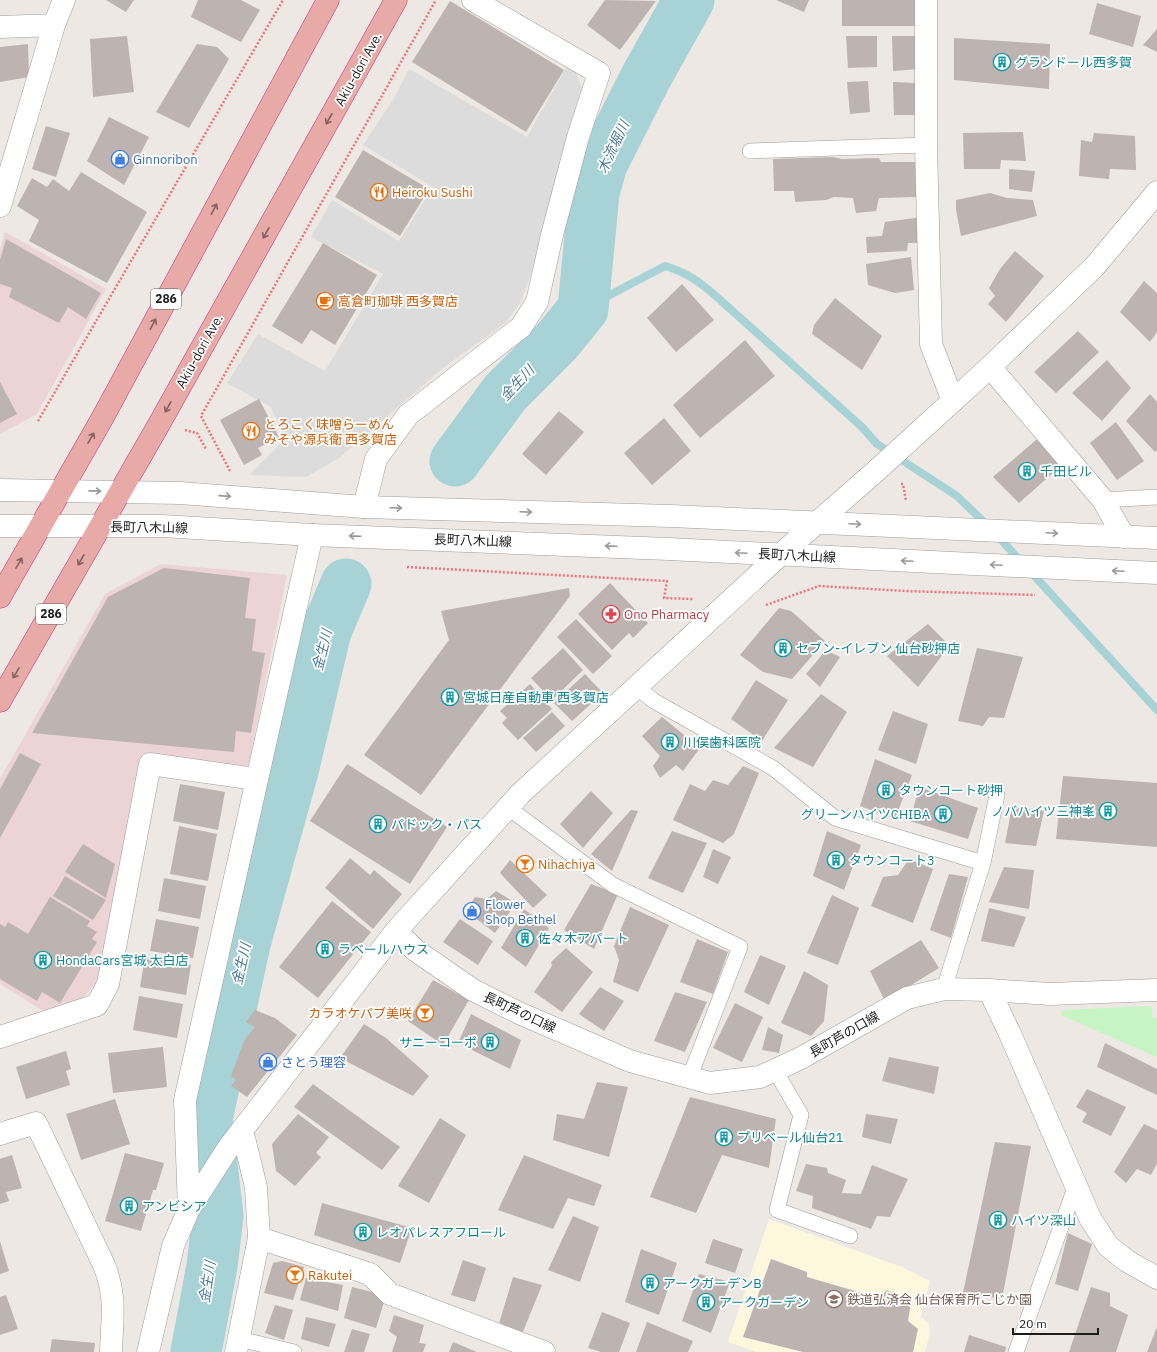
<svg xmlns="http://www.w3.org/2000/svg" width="1157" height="1352" viewBox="0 0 1157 1352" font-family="'IBM Plex Sans','Noto Sans JP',sans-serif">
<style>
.commercial{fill:#ecd3d6}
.education{fill:#fcf7dd}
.park{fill:#c6f4c3}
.parking{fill:#dcdcdc}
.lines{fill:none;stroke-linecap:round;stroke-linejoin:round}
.stream{stroke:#a7d3d6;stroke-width:8}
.river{stroke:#a7d3d6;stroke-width:51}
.building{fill:#bdb3b0}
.service-casing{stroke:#9d9d9d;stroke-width:16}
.minor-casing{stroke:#9d9d9d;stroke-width:23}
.tertiary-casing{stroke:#9d9d9d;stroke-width:23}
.trunk-casing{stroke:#c7347c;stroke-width:23}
.path{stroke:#ec747a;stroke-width:2.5;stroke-dasharray:2 2;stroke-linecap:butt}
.service{stroke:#fff;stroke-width:15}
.minor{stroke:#fff;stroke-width:22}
.tertiary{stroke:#fff;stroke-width:22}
.trunk{stroke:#e8aaa6;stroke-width:22}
.oneway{stroke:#826361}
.oneway2{stroke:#999}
.labels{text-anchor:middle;stroke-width:3.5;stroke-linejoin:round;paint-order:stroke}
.shield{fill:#fff;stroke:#606060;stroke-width:1}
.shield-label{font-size:12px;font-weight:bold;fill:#1c1c1c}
.culture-label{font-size:13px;fill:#0d838f;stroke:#fff;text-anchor:start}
.street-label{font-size:13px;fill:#1c1c1c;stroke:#fff}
.shop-label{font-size:13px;fill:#366cbe;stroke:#fff;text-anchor:start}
.food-label{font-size:13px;fill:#c56008;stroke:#fff;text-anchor:start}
.health-label{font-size:13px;fill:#be3a42;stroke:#fff;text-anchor:start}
.education-label{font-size:13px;fill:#785e54;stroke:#fff;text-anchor:start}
.water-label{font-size:14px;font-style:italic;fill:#4c7a94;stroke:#fff}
</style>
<rect width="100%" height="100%" fill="#ede8e3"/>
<path class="commercial" d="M 5,232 L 106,289 L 37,414 L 0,434 L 0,250 Z
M 161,564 L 287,575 L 248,768 L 142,754 L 100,978 L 82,999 L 43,1011 L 0,984 L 0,779 L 105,594 Z"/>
<path class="education" d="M 769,1219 L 902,1267 L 930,1281 L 921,1317 L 929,1324 L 930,1334 L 925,1352 L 756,1352 L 728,1342 Z"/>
<path class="park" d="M 1151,1006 L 1153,1018 L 1157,1018 L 1157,1057 L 1061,1015 L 1062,1010 Z"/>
<path class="parking" d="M 568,64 L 575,70 L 583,90 L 531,274 L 520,303 L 505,323 L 443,368 L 339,458 L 306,477 L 249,475 L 285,439 L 271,407 L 227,383 L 258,334 L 325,371 L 383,274 L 311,237 L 332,200 L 399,241 L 433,187 L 363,145 L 393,100 L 409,69 L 527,137 Z"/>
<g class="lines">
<path class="stream" d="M 583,309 L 665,266 C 688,273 700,282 718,298 L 862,427 L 877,444 L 957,496 L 989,527
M 997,535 L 1021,562
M 1029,570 L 1157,710"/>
<path class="river" d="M 455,461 L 505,393 L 557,341 L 583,309 L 594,193 L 602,164 L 646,77 L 689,0
M 196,1352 L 212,1266 L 218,1216 L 207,1119 L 245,944 L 294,767 L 326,631 L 346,584"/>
</g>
<path class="building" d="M 106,0 L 134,0 L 126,12 Z
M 198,0 L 241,0 L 260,10 L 241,42 L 191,17 Z
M 605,0 L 656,1 L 620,50 L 587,25 Z
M 776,0 L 809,0 L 804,12 Z
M 842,0 L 917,0 L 917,26 L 842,26 Z
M 450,1 L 564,70 L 526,132 L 412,62 Z
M 1097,3 L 1141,16 L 1133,47 L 1089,34 Z
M 1157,29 L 1157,52 L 1143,45 Z
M 127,36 L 134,92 L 93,97 L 90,39 Z
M 846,36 L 877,36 L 877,67 L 848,68 Z
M 892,36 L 919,36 L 920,69 L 893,71 Z
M 954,38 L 1050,44 L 1049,89 L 954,80 Z
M 28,44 L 29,77 L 0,82 L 0,47 Z
M 197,44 L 217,47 L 229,59 L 189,128 L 156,112 Z
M 868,81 L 870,112 L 850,114 L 847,82 Z
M 893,82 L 917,83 L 918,115 L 894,115 Z
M 109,117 L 149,137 L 124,185 L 87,161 Z
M 46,126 L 70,133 L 56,177 L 32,169 Z
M 1023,132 L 1026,161 L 1001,160 L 1000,169 L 964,169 L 963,133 Z
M 1094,133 L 1135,136 L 1136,170 L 1110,169 L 1109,179 L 1079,176 L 1081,140 L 1092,142 Z
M 363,150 L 429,189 L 400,236 L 335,197 Z
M 833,157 L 842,159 L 879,158 L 881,162 L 916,162 L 917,197 L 879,198 L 876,211 L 856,213 L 853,198 L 834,197 L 826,200 L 795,202 L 794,191 L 774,191 L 773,159 Z
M 1009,169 L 1035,171 L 1032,192 L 1009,189 Z
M 81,172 L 147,212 L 107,283 L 29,241 L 39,220 L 17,206 L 32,178 L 47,187 L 53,179 L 69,191 Z
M 990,193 L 1007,198 L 1033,200 L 1037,216 L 961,236 L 956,210 L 956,200 Z
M 922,217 L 921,243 L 908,243 L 907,251 L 867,253 L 866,237 L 882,236 L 885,222 Z
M 6,239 L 101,293 L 86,319 L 68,307 L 59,323 L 9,297 L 12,288 L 0,284 L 0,260 Z
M 323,243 L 377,275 L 335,345 L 311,330 L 302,344 L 272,326 Z
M 1015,251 L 1044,276 L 1006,322 L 988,304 L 995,296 L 989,288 L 1000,269 Z
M 911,257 L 914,290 L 895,293 L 868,285 L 866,264 Z
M 1144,281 L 1157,293 L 1157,332 L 1150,342 L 1120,312 Z
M 682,284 L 714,320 L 676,352 L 647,318 Z
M 835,298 L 882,336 L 862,370 L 812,334 L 814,325 Z
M 1078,331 L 1099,352 L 1056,393 L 1034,372 Z
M 745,340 L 775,376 L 700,438 L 673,405 Z
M 1107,360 L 1131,388 L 1102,421 L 1072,393 Z
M 0,382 L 17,414 L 0,423 Z
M 1150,394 L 1157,402 L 1157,450 L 1155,452 L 1126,421 Z
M 259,399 L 279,437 L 258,448 L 262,455 L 244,465 L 220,420 Z
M 559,411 L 584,432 L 546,475 L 522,454 Z
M 664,418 L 691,451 L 652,485 L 624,453 Z
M 1116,422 L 1144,461 L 1117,480 L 1090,443 Z
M 1037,439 L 1062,465 L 1019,503 L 993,477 Z
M 164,568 L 250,578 L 245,618 L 256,619 L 252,651 L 265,653 L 251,733 L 236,731 L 234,752 L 32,733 L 108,597 Z
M 610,583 L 648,623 L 633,638 L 629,633 L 612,650 L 578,614 Z
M 569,588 L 570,596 L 421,795 L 364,755 L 449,640 L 441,611 Z
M 779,608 L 791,611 L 825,641 L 792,679 L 763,672 L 740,655 Z
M 576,619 L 612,656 L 593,674 L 557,637 Z
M 928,624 L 946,642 L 944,653 L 918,687 L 887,656 Z
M 563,648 L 583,670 L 552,700 L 531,678 Z
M 977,648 L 1023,657 L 1004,718 L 989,717 L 983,726 L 958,721 Z
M 826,650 L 840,657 L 820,687 L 806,674 Z
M 585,674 L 603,693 L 572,721 L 554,703 Z
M 756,680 L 788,700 L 762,741 L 731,719 Z
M 530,684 L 552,709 L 518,740 L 502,723 L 507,718 L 500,711 Z
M 821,694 L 847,712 L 813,767 L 774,748 Z
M 893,711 L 928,724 L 916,764 L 878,750 Z
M 552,712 L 565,726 L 536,752 L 523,738 Z
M 662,717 L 700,748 L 683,771 L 676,765 L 660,778 L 653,766 L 660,756 L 642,736 Z
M 20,753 L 41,764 L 0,838 L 0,789 Z
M 875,759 L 912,775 L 895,819 L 860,806 Z
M 347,764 L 447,827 L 410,884 L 310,821 Z
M 743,766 L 759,773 L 734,834 L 723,843 L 673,820 L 690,784 L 705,791 L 713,780 L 728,785 Z
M 1063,776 L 1157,783 L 1157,847 L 1056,839 Z
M 180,784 L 225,792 L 218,830 L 173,821 Z
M 919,787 L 978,808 L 968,839 L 910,821 Z
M 591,791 L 613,813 L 583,848 L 560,824 Z
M 1012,807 L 1044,811 L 1036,846 L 1005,843 Z
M 631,810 L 638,811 L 612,871 L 591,854 Z
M 179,826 L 217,834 L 208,881 L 170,874 Z
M 672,831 L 707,843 L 683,893 L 648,878 Z
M 827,831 L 861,845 L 844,890 L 813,876 Z
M 83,844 L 115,864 L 106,898 L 65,872 Z
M 713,849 L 731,857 L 718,884 L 703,877 Z
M 350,858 L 370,875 L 374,870 L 402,894 L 373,929 L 325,888 Z
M 909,859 L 933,869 L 913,923 L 871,906 L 883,877 L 898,875 Z
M 510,860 L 547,895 L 533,908 L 500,873 Z
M 1004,867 L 1034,870 L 1029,909 L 989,902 Z
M 949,874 L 968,877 L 951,938 L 930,930 Z
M 65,876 L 106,900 L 93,920 L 53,896 Z
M 164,878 L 206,886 L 200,919 L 158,911 Z
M 591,884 L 618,894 L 594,949 L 564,930 Z
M 496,891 L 516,903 L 495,933 L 466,911 L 475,897 L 487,899 Z
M 832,895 L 859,908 L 838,965 L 807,953 Z
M 50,897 L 90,921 L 87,926 L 97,932 L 92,939 L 97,942 L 60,1003 L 42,992 L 37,1001 L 0,979 L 0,924 L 5,927 L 8,922 L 28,934 Z
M 332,901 L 371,932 L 318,998 L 279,967 Z
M 630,907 L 669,925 L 638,992 L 613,982 L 619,960 L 614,946 Z
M 989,908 L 1026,917 L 1014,947 L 981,941 Z
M 524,909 L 549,928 L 526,967 L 501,948 Z
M 156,919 L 199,927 L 193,958 L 150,951 Z
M 460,919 L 493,941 L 478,965 L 443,942 Z
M 697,939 L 728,952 L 713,994 L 680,982 Z
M 921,940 L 939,968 L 885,1001 L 870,971 Z
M 566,948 L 593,972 L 562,1012 L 534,992 L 552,966 L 551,962 Z
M 760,955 L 786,966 L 769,1005 L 744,992 Z
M 145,957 L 191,965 L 186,995 L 140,987 Z
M 804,971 L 828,985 L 824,1021 L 811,1036 L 781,1023 Z
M 433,980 L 469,1000 L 443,1045 L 408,1021 Z
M 600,987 L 624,1001 L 604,1031 L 579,1014 Z
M 675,992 L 707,1002 L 685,1052 L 654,1041 Z
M 139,996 L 183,1004 L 177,1038 L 133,1030 Z
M 735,1003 L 763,1017 L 742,1062 L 713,1048 Z
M 255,1010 L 275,1018 L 297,1035 L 247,1097 L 231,1086 L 236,1080 L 231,1076 L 244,1041 L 254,1027 L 246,1022 Z
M 471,1014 L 521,1040 L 510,1069 L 458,1043 Z
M 364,1024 L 386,1038 L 429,1076 L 413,1096 L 340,1058 Z
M 768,1027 L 783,1035 L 779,1053 L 762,1050 Z
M 1105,1043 L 1157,1069 L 1157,1095 L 1097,1067 Z
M 163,1047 L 167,1087 L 113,1093 L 108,1053 Z
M 66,1051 L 71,1069 L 66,1071 L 70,1085 L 26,1099 L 16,1067 Z
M 889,1057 L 939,1067 L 934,1094 L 882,1081 Z
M 597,1082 L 628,1087 L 609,1157 L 553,1140 L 557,1114 L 584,1119 Z
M 313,1084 L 400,1147 L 382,1170 L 294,1107 Z
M 1087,1089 L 1126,1107 L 1111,1136 L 1082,1122 L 1087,1113 L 1076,1107 Z
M 690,1097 L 776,1119 L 769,1168 L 722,1155 L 696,1213 L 650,1197 Z
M 115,1099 L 130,1144 L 81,1160 L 66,1114 Z
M 298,1114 L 329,1137 L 316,1153 L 321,1157 L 295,1186 L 276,1171 L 272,1144 Z
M 866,1114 L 898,1119 L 891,1144 L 862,1137 Z
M 440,1118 L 466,1135 L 429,1203 L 398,1186 Z
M 1144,1124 L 1157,1130 L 1157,1164 L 1151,1175 L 1137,1169 L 1126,1183 L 1114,1172 Z
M 995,1142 L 1031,1146 L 1002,1299 L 963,1293 Z
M 125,1153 L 164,1163 L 156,1190 L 153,1190 L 141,1231 L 105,1221 Z
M 12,1155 L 22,1188 L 6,1192 L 9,1201 L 0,1204 L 0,1159 Z
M 524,1155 L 602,1185 L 594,1206 L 568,1198 L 553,1229 L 498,1210 Z
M 806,1164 L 827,1168 L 828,1173 L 846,1180 L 842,1193 L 861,1194 L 872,1165 L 908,1179 L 890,1217 L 877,1216 L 871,1229 L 812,1208 L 813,1196 L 796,1191 Z
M 322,1203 L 412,1228 L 400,1263 L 314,1235 Z
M 573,1216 L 599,1227 L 580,1282 L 548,1270 Z
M 1068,1233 L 1092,1244 L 1078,1291 L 1055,1284 Z
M 713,1239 L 743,1249 L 735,1273 L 705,1263 Z
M 0,1241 L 9,1271 L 0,1274 Z
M 641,1249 L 677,1263 L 659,1315 L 625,1302 Z
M 771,1259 L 807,1272 L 807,1277 L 879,1298 L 887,1290 L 911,1302 L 908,1321 L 918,1329 L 913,1352 L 803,1352 L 743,1337 Z
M 463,1260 L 486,1268 L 475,1302 L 451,1295 Z
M 282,1261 L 304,1267 L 293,1300 L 264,1293 L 273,1263 Z
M 699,1274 L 730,1282 L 711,1333 L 682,1321 Z
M 513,1277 L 542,1285 L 522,1334 L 498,1327 Z
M 306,1278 L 343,1285 L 338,1311 L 300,1300 Z
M 352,1287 L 380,1294 L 384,1302 L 376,1328 L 344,1318 Z
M 1091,1287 L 1110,1293 L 1110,1306 L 1128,1315 L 1116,1352 L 1069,1352 Z
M 6,1295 L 18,1329 L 0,1335 L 0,1297 Z
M 275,1305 L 293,1310 L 284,1340 L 265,1333 Z
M 602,1312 L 630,1323 L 619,1352 L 601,1352 L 588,1348 Z
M 394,1315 L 424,1325 L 419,1343 L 426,1344 L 423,1352 L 392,1352 L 397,1337 L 389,1331 Z
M 306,1317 L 336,1324 L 329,1347 L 301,1339 Z
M 647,1322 L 693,1341 L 688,1352 L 636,1352 Z
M 1157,1327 L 1157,1352 L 1147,1352 Z
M 352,1329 L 370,1334 L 364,1352 L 344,1352 Z
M 969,1335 L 1006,1347 L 1005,1352 L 964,1352 Z
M 52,1339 L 95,1343 L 94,1352 L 50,1352 Z
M 453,1342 L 477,1352 L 449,1352 Z"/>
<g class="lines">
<defs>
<path id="service" d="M 750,151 L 926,145
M 1103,500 L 1157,497
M 635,686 L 654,701 L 773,768 L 835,818 L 983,863
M 507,807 L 613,885 L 740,947 L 690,1076
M 944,989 L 983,863 L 997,795
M 775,1070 L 801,1115 L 777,1210 L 850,1236
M 239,1339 L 294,1352
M 1016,1352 L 1076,1185"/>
<path id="minor" d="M 926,0 L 926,145 L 931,344 L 953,401
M 0,27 L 54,25
M 0,206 L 54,25 L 64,0
M 990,367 L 1103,500 L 1124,537
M 364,507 L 376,459 L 408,415 L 521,327 L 537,302 L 552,235 L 578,137 L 599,73 L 473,0
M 396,931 L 415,950 L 473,990 L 519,1013 L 630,1061 L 710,1083 L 760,1077 L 801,1058 L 907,998 L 944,989 L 989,990 L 1011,1036 L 1090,1218 L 1108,1246 L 1127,1261 L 1157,1278
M 989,990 L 1050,994 L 1157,990
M 0,1037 L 97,1005 L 108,984 L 150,764 L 256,779
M 0,1134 L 36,1123 L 104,1265 C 117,1297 112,1319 111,1352
M 189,1209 L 185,1100 L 312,535
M 259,1238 L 370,1274 L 390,1294 L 544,1352
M 236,1352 L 259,1238 L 256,1187 L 242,1130"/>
<path id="tertiary" d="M 0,490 L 180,493 L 364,507 L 671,516 L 1157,538
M 0,526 L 162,526 L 312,535 L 669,549 L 1157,573
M 148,1352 L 173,1246 L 189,1209 L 229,1147 L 396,931 L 520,794 L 780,555 L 876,471 L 990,367 L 1095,266 L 1157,192"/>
<path id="trunk" d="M 0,597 L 103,417 L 328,0
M 0,701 L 158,426 L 396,0"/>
</defs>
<use href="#service" class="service-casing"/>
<use href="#minor" class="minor-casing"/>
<use href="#tertiary" class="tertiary-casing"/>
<use href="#trunk" class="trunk-casing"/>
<path class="path" d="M 38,421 L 283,0
M 185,430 L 197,433 L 206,449
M 230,471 L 201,416 L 436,0
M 901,484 L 903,484 L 906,501
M 407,567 L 667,581 L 664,598 L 693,599
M 766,605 L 819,586 L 906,591 L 1035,595"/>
<use href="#service" class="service"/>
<use href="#minor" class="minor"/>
<use href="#tertiary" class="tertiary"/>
<use href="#trunk" class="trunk"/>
</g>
<defs><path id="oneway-shaft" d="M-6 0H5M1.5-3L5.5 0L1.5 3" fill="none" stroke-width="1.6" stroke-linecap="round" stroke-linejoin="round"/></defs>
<g class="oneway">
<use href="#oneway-shaft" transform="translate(329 119) rotate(119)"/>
<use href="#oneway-shaft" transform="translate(214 209) rotate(-62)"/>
<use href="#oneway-shaft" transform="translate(266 233) rotate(119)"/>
<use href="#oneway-shaft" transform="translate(153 324) rotate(-62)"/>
<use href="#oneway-shaft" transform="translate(168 407) rotate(119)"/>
<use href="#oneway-shaft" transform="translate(91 438) rotate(-60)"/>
<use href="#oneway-shaft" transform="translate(81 560) rotate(119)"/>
<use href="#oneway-shaft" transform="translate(19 563) rotate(-60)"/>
<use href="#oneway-shaft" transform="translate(16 673) rotate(120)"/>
</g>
<g class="oneway2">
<use href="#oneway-shaft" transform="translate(95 491) rotate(1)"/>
<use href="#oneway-shaft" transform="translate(225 496) rotate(4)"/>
<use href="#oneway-shaft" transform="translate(396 508) rotate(2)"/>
<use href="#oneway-shaft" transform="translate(526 512) rotate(2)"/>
<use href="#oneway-shaft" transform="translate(855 524) rotate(3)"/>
<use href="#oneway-shaft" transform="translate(1052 533) rotate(3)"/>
<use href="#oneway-shaft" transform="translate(355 536) rotate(-178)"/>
<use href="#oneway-shaft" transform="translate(611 546) rotate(-178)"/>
<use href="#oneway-shaft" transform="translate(741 553) rotate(-177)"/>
<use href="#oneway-shaft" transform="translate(907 561) rotate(-177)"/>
<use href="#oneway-shaft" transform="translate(996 565) rotate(-177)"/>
<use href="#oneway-shaft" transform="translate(1118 571) rotate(-177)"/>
</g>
<defs>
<symbol id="building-ring" viewBox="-11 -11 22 22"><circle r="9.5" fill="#fff" stroke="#0f9aa8" stroke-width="1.5"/><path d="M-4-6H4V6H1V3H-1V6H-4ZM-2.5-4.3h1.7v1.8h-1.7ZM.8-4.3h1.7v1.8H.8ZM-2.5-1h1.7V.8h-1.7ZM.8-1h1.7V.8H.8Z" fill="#0f9aa8"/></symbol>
<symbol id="shop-ring" viewBox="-11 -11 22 22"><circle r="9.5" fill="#fff" stroke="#3f7fe0" stroke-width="1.5"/><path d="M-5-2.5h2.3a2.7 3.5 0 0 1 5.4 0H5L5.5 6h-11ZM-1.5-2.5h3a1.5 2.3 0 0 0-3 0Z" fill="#3f7fe0"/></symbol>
<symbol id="restaurant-ring" viewBox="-11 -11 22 22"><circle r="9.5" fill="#fff" stroke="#e8710a" stroke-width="1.5"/><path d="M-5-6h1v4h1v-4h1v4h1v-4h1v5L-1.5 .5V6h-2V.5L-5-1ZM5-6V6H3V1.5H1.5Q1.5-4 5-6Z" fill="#e8710a"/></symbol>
<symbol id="cafe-ring" viewBox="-11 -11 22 22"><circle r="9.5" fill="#fff" stroke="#e8710a" stroke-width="1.5"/><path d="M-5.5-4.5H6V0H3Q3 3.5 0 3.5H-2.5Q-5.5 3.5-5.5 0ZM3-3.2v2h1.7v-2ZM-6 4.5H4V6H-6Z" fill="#e8710a"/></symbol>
<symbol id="pharmacy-ring" viewBox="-11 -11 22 22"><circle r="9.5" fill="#fff" stroke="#e0444e" stroke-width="1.5"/><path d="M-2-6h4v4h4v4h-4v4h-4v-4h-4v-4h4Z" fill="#e0444e"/></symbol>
<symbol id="bar-ring" viewBox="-11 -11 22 22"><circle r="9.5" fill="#fff" stroke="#e8710a" stroke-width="1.5"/><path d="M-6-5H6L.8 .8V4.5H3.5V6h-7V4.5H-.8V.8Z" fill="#e8710a"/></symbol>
<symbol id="school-ring" viewBox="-11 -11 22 22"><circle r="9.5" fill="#fff" stroke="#8d6e63" stroke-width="1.5"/><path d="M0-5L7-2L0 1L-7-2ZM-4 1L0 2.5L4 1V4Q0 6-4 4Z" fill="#8d6e63"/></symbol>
</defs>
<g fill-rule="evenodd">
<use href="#building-ring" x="992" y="52" width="20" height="20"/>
<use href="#shop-ring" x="110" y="149" width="20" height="20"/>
<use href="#restaurant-ring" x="369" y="182" width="20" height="20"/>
<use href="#cafe-ring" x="315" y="291" width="20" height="20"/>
<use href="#restaurant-ring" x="241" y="421" width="20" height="20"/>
<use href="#building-ring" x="1017" y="461" width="20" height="20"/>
<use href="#pharmacy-ring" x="601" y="604" width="20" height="20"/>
<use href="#building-ring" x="773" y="638" width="20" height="20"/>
<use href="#building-ring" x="440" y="687" width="20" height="20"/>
<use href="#building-ring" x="660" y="732" width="20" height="20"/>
<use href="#building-ring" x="876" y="780" width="20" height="20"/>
<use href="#building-ring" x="1098" y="801" width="20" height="20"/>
<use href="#building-ring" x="933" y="804" width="20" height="20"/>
<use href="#building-ring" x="368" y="814" width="20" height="20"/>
<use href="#building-ring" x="826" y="850" width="20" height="20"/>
<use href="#bar-ring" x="515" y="854" width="20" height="20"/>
<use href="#shop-ring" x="462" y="901" width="20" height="20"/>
<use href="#building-ring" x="515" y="928" width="20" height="20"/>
<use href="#building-ring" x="315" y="939" width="20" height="20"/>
<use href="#building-ring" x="33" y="950" width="20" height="20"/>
<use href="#bar-ring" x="415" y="1003" width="20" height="20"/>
<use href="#building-ring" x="480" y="1032" width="20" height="20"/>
<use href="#shop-ring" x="258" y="1052" width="20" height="20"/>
<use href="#building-ring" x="714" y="1127" width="20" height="20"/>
<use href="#building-ring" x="119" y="1196" width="20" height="20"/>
<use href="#building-ring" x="988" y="1210" width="20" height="20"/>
<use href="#building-ring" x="353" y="1222" width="20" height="20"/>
<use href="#bar-ring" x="285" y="1265" width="20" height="20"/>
<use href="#building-ring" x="640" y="1273" width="20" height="20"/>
<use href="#school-ring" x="824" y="1289" width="20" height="20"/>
<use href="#building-ring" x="696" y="1292" width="20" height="20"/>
</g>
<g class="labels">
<g class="shield">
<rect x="151" y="289" width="30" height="20" rx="3"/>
<rect x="36" y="604" width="30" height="20" rx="3"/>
</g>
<g class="shield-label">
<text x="166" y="303">286</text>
<text x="51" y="618">286</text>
</g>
<g class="culture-label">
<text x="1015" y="67">グランドール西多賀</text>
<text x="1040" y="476">千田ビル</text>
<text x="796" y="653">セブン-イレブン 仙台砂押店</text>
<text x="463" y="702">宮城日産自動車 西多賀店</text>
<text x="683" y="747">川俣歯科医院</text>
<text x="899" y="795">タウンコート砂押</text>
<text x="1095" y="816" text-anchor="end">ノバハイツ三神峯</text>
<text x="930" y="819" text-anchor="end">グリーンハイツCHIBA</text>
<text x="391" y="829">パドック・パス</text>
<text x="849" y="865">タウンコート3</text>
<text x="538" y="943">佐々木アパート</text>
<text x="338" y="954">ラベールハウス</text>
<text x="56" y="965">HondaCars宮城 太白店</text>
<text x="477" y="1047" text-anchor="end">サニーコーポ</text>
<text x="737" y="1142">プリベール仙台21</text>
<text x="142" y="1211">アンビシア</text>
<text x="1011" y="1225">ハイツ深山</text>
<text x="376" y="1237">レオパレスアフロール</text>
<text x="663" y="1288">アークガーデンB</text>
<text x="719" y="1307">アークガーデン</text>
</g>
<g class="street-label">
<text transform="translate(358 69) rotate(-61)" y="5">Akiu-dori Ave.</text>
<text transform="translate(199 351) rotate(-61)" y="5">Akiu-dori Ave.</text>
<text transform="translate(149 527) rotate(1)" y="5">長町八木山線</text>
<text transform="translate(473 540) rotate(2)" y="5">長町八木山線</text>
<text transform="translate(797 555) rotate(3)" y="5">長町八木山線</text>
<text transform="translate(520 1012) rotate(25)" y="5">長町芦の口線</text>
<text transform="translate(844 1034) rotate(-30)" y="5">長町芦の口線</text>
</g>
<g class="shop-label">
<text x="133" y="164">Ginnoribon</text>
<text x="485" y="909">Flower<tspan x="485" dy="15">Shop Bethel</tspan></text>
<text x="281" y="1067">さとう理容</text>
</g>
<g class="food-label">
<text x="392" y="197">Heiroku Sushi</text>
<text x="338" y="306">高倉町珈琲 西多賀店</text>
<text x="264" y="429">とろこく味噌らーめん<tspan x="264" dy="15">みそや源兵衛 西多賀店</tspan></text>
<text x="538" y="869">Nihachiya</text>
<text x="412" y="1018" text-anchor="end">カラオケパブ美咲</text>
<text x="308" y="1280">Rakutei</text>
</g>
<g class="health-label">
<text x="624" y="619">Ono Pharmacy</text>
</g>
<g class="education-label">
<text x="847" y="1304">鉄道弘済会 仙台保育所こじか園</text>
</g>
<g class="water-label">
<text transform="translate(613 147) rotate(-65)" y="5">木流堀川</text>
<text transform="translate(517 383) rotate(-47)" y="5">金生川</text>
<text transform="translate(322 650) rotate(-76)" y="5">金生川</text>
<text transform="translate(241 964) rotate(-77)" y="5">金生川</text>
<text transform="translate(207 1282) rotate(-81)" y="5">金生川</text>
</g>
</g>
<path d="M1013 1328v6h85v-6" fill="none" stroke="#1c1c1c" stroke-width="2"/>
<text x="1019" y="1328" font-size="12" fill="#1c1c1c" stroke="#ffffff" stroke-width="3" paint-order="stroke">20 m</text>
</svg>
